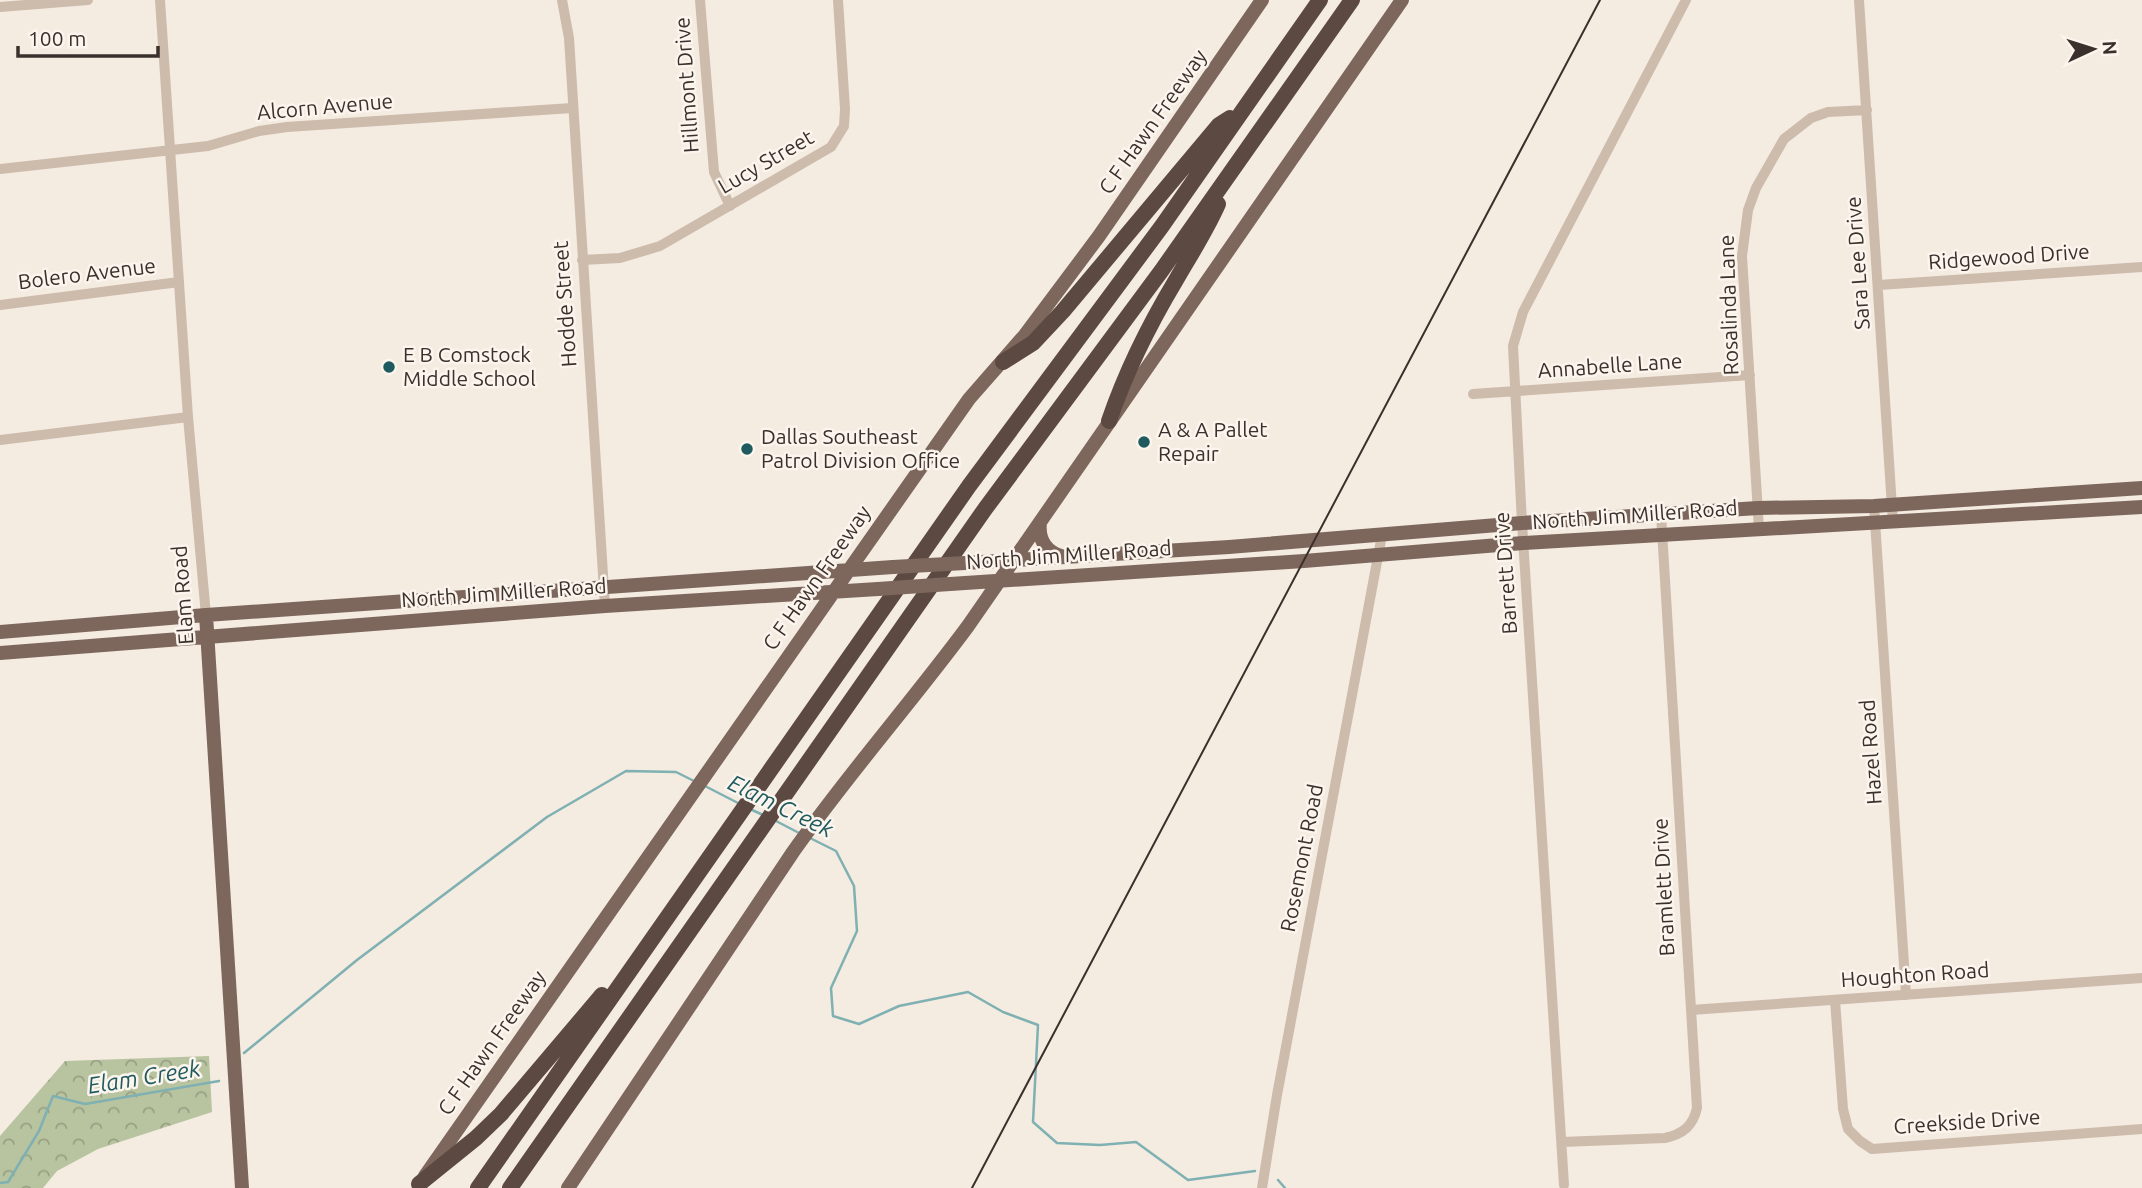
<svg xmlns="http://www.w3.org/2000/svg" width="2142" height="1188" viewBox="0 0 2142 1188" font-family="Ubuntu,sans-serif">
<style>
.forest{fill:url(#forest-crowns)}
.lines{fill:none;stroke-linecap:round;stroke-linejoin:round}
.stream{stroke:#7fb0b2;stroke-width:2.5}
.minor{stroke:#cdbbac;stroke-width:10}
.major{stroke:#7d675c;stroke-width:14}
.highway{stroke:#5c4a42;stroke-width:16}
.tram{stroke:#3b302b;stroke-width:2}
.major-bridge{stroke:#7d675c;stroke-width:14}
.poi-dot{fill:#1f5a5e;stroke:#fbf5ee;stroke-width:2.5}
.labels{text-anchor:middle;stroke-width:5;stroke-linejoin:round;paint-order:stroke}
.street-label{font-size:21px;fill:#3b302b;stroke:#fbf5ee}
.poi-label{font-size:21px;fill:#3b302b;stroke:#fbf5ee;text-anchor:start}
.water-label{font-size:23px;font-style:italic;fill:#1f5a5e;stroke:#fbf5ee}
</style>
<defs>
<pattern id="forest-crowns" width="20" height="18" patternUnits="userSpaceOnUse" patternTransform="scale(1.75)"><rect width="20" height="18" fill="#b8c4a0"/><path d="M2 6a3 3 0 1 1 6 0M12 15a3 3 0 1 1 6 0" fill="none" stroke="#97a083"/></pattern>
</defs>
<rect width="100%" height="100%" fill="#f4ebe1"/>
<path class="forest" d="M 209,1056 L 212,1112 L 98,1149 L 57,1171 L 43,1188 L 0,1188 L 0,1136 L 65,1061 Z"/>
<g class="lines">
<path class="stream" d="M 703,785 L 738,803
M 750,809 L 763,815
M 776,821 L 801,834
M 810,838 L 836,851 L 854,886 L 857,931 L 831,988 L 833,1016 L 859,1024 L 899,1006 L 968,992 L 1003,1012 L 1038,1025 L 1033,1122 L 1057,1143 L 1100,1145 L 1136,1142 L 1188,1180 L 1255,1171
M 244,1053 L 357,960 L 547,817 L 626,771 L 676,772 L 694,781
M 1278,1180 L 1285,1188
M 0,1183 L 8,1182 L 39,1131 L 53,1096 L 85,1104 L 219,1081"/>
<path class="minor" d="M 160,0 L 188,417 L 206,615
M 562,0 L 569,38 L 605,606
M 700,0 L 714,172 L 730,206
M 1859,0 L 1893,523
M 0,7 L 88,0
M 0,169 L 208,146 L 259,131 L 287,127 L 572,108
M 582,260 L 620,258 L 660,246 L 831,147 L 844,126 L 845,109 L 838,0
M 1879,285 L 2142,267
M 0,305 L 179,282
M 1473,394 L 1750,375
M 0,440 L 188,417
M 1874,506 L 1906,995
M 1759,529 L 1742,256 L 1748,210 L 1756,188 L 1784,139 L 1811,118 L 1828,112 L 1867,110
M 1835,1000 L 1843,1109 L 1848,1129 L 1860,1141 L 1872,1149 L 2142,1129
M 1691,1010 L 2142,978
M 1562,1142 L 1665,1138 C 1683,1134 1693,1126 1697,1108 L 1661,514
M 1564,1185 L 1522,523 L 1513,346 L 1523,312 L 1686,0
M 1262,1188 L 1277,1095 L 1382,535"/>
<path class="major" d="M 1040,522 C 1038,539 1045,551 1061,556
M 965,563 L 1229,547 L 1522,523 L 1758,508 L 1874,506 L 2142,488
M 950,584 L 1304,561 L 1523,543 L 2142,507
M 206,615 L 242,1188
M 0,632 L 206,615 L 893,567
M 0,653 L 605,606 L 878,589
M 425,1176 L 849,570 L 969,399 L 1025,335 L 1099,236 L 1262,0
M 568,1188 L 793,852 C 848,774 911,703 968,626 L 1402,0"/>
<path class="highway" d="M 1003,362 L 1033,343 L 1063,311 L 1219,125 L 1230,118
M 1109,421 C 1126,371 1149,325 1176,280 C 1191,254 1206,231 1218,204
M 419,1184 L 476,1138 L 501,1114 L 602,995
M 478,1188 L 969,486 L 1162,226 L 1320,0
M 510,1188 L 985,509 L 1162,270 L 1352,0"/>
<path class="tram" d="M 972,1188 L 1600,0"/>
<path class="major-bridge" d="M 893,567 L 965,563
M 878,589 L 950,584"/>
</g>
<g class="poi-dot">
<circle cx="389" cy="367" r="7"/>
<circle cx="1144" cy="442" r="7"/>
<circle cx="747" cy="449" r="7"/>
</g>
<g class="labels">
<g class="street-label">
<text transform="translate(687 85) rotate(-94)" y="7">Hillmont Drive</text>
<text transform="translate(325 107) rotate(-5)" y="7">Alcorn Avenue</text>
<text transform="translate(1153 122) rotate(-55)" y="7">C F Hawn Freeway</text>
<text transform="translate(766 162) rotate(-30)" y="7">Lucy Street</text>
<text transform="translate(2009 257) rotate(-4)" y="7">Ridgewood Drive</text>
<text transform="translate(1858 263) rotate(-94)" y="7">Sara Lee Drive</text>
<text transform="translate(87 274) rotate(-7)" y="7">Bolero Avenue</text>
<text transform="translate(565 304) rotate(-94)" y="7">Hodde Street</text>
<text transform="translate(1729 305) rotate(-92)" y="7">Rosalinda Lane</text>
<text transform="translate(1610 366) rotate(-4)" y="7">Annabelle Lane</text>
<text transform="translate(1635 515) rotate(-4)" y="7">North Jim Miller Road</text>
<text transform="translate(1069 555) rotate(-4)" y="7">North Jim Miller Road</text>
<text transform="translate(1506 573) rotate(-94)" y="7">Barrett Drive</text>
<text transform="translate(817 578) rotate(-55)" y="7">C F Hawn Freeway</text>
<text transform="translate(504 593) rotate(-4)" y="7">North Jim Miller Road</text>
<text transform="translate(183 595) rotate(-94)" y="7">Elam Road</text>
<text transform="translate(1871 752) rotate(-94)" y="7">Hazel Road</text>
<text transform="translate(1302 858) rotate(-79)" y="7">Rosemont Road</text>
<text transform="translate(1664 887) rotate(-93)" y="7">Bramlett Drive</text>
<text transform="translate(1915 975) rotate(-4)" y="7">Houghton Road</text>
<text transform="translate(492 1043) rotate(-55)" y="7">C F Hawn Freeway</text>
<text transform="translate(1967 1122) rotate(-4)" y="7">Creekside Drive</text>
</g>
<g class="poi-label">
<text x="403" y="362">E B Comstock<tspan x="403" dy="24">Middle School</tspan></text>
<text x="1158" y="437">A &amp; A Pallet<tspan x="1158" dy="24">Repair</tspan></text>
<text x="761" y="444">Dallas Southeast<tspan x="761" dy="24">Patrol Division Office</tspan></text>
</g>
<g class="water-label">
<text transform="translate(781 806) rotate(26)" y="8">Elam Creek</text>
<text transform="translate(144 1077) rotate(-9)" y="8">Elam Creek</text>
</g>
</g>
<g transform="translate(2093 49) rotate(86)" stroke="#fbf5ee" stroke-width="5" paint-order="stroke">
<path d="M0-5L12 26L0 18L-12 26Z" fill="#3b302b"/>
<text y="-10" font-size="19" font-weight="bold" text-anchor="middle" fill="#3b302b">N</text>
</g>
<path d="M18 46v10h140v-10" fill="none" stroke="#3b302b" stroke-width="3.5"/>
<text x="28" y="46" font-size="21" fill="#3b302b" stroke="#fbf5ee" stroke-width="5" paint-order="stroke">100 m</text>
</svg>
